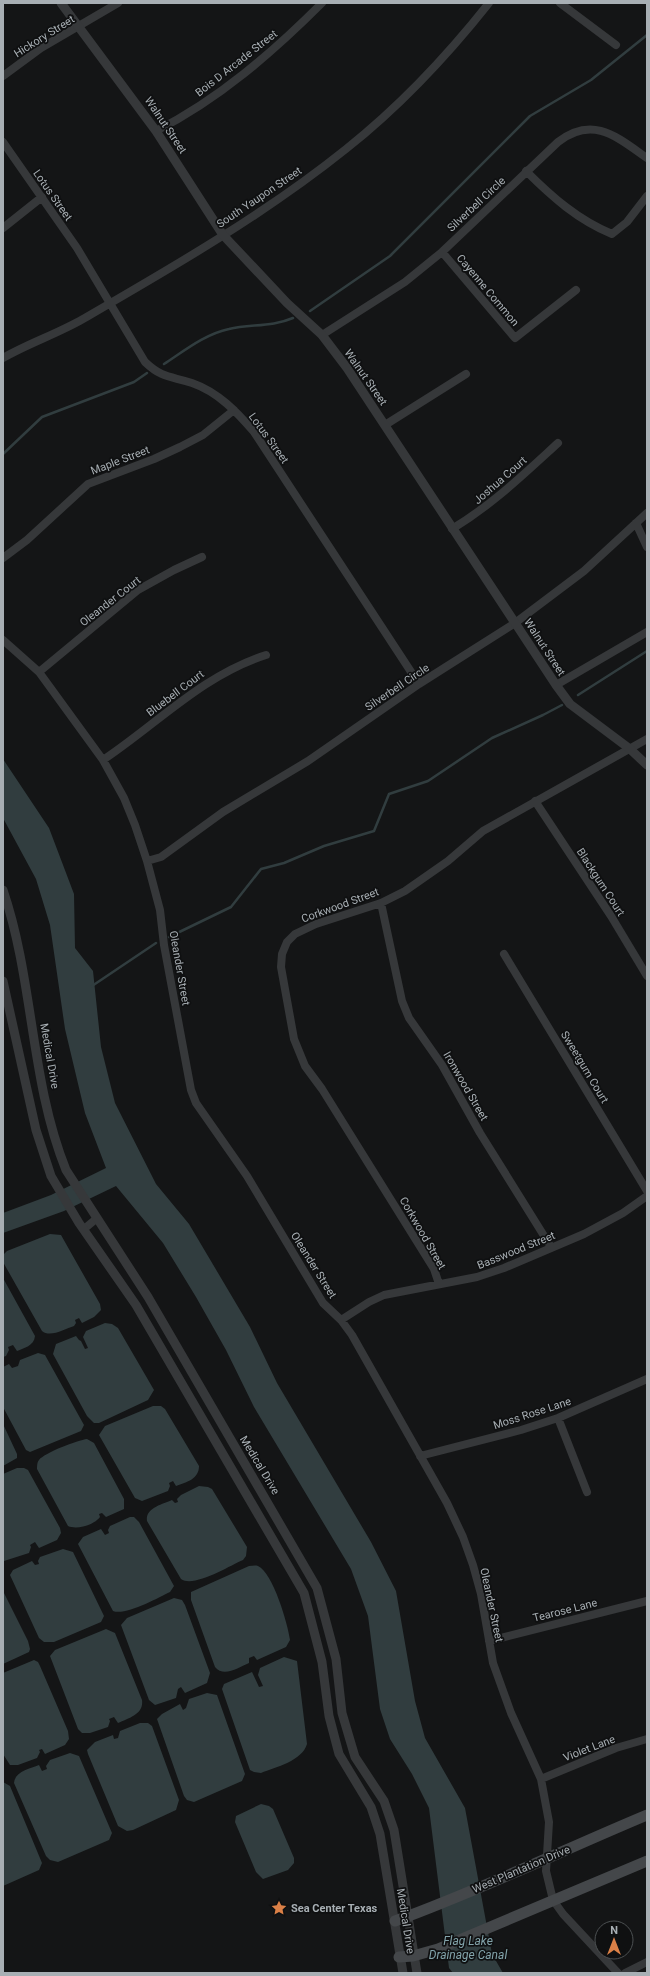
<svg xmlns="http://www.w3.org/2000/svg" width="650" height="1976" viewBox="0 0 650 1976" font-family="Roboto,sans-serif">
<style>
.water{fill:#313d3f}
.lines{fill:none;stroke-linecap:round;stroke-linejoin:round}
.stream{stroke:#313d3f;stroke-width:2.5}
.minor{stroke:#36383a;stroke-width:8}
.tertiary{stroke:#36383a;stroke-width:9}
.secondary{stroke:#44474a;stroke-width:11}
.labels{text-anchor:middle;stroke-width:3.5;stroke-linejoin:round;paint-order:stroke}
.street-label{font-size:11px;fill:#a8afb4;stroke:#0f1011}
.poi-label{font-size:11px;font-weight:bold;fill:#a8afb4;stroke:#0f1011;text-anchor:start}
.water-label{font-size:12px;font-style:italic;fill:#83a4ab;stroke:#0f1011}
</style>
<rect width="100%" height="100%" fill="#141516"/>
<path class="water" d="M 3,759 L 49,828 L 74,894 L 75,948 L 93,971 L 101,1047 L 115,1103 L 156,1184 L 189,1224 L 250,1327 L 277,1383 L 371,1542 L 396,1591 L 415,1701 L 425,1738 L 465,1808 L 492,1954 L 503,1973 L 453,1973 L 449,1968 L 429,1808 L 412,1774 L 390,1739 L 380,1709 L 368,1616 L 351,1569 L 254,1407 L 226,1350 L 196,1297 L 163,1243 L 116,1186 L 64,1211 L 3,1233 L 3,1213 L 51,1195 L 106,1168 L 85,1113 L 65,1029 L 50,925 L 36,879 L 3,818 Z
M 50,1234 L 61,1235 L 100,1304 L 101,1310 L 94,1317 L 82,1323 L 79,1318 L 75,1320 L 76,1323 L 74,1326 C 65,1329 50,1338 42,1331 L 3,1262 L 3,1255 L 7,1251 Z
M 3,1278 L 35,1336 C 34,1346 24,1348 17,1351 L 13,1345 L 8,1347 L 9,1350 L 6,1356 L 3,1357 Z
M 105,1323 L 112,1324 L 118,1328 L 154,1390 L 148,1400 L 99,1423 L 94,1423 L 87,1416 L 53,1354 L 56,1344 L 76,1336 L 79,1340 L 81,1341 L 85,1349 L 88,1348 L 83,1337 L 86,1331 Z
M 38,1353 L 45,1355 L 84,1425 L 81,1431 L 30,1452 L 26,1450 L 3,1407 L 3,1367 L 9,1364 L 12,1368 L 18,1366 L 20,1360 Z
M 153,1406 L 161,1406 L 165,1409 L 199,1466 C 199,1479 187,1482 176,1486 L 173,1481 L 169,1483 L 170,1486 L 168,1491 L 142,1501 L 135,1498 L 99,1435 L 105,1426 Z
M 3,1424 L 17,1454 L 17,1458 L 3,1466 Z
M 87,1439 L 94,1443 L 124,1499 L 124,1509 L 106,1517 L 102,1513 L 99,1514 L 100,1517 C 94,1525 77,1530 68,1526 L 37,1469 C 37,1466 37,1462 39,1460 C 44,1453 78,1440 87,1439 Z
M 17,1468 L 24,1468 L 28,1470 L 60,1528 L 61,1533 L 57,1540 L 39,1548 L 35,1542 L 30,1545 L 31,1547 L 29,1553 L 4,1561 L 3,1474 Z
M 199,1486 L 208,1487 L 212,1489 L 247,1547 L 246,1556 L 243,1560 C 229,1566 194,1588 181,1579 L 147,1521 C 145,1508 163,1504 172,1500 L 175,1503 L 178,1502 L 177,1499 L 181,1495 Z
M 130,1517 L 134,1517 L 139,1522 L 174,1586 L 170,1592 C 158,1598 125,1616 113,1611 L 78,1544 L 83,1537 L 101,1529 L 105,1535 L 109,1533 L 108,1530 L 110,1526 Z
M 63,1549 L 73,1552 L 104,1616 L 101,1622 L 54,1642 L 44,1642 L 39,1638 L 10,1575 L 13,1570 L 32,1561 L 35,1565 L 39,1564 L 38,1561 L 40,1557 Z
M 249,1566 C 252,1566 255,1565 258,1566 C 273,1573 288,1624 290,1640 L 286,1647 L 257,1660 L 254,1656 L 249,1658 L 249,1663 C 239,1667 224,1678 215,1667 L 191,1600 L 191,1592 Z
M 3,1591 L 28,1641 L 30,1649 L 29,1652 L 3,1664 Z
M 174,1598 L 182,1600 L 185,1605 L 210,1673 L 207,1683 L 185,1693 L 181,1687 L 178,1689 L 176,1698 L 155,1705 L 149,1700 L 121,1625 L 127,1618 Z
M 106,1629 L 115,1633 L 142,1700 C 144,1714 129,1718 118,1723 L 114,1717 L 109,1719 L 110,1721 L 108,1727 L 90,1733 L 82,1733 L 78,1729 L 50,1656 L 55,1650 Z
M 284,1657 L 297,1661 L 307,1744 C 302,1761 276,1767 261,1773 L 254,1772 L 250,1770 L 222,1689 L 224,1684 L 252,1672 L 259,1687 L 263,1686 L 258,1675 L 260,1668 Z
M 34,1660 L 38,1662 L 40,1666 L 68,1731 L 69,1739 L 65,1745 L 45,1754 L 42,1749 L 39,1750 L 40,1752 L 37,1758 L 18,1765 L 10,1765 L 3,1754 L 3,1673 Z
M 207,1693 L 217,1695 L 245,1774 L 242,1781 L 194,1802 L 187,1800 L 184,1796 L 157,1719 L 162,1714 L 180,1704 L 183,1710 L 186,1708 L 189,1699 Z
M 140,1723 L 148,1723 L 152,1726 L 179,1800 L 176,1810 L 133,1830 L 127,1831 L 118,1826 L 88,1754 L 87,1750 L 95,1742 L 113,1735 L 114,1739 L 118,1738 L 120,1731 Z
M 70,1753 L 79,1756 L 112,1833 L 109,1840 L 58,1862 L 50,1860 L 46,1856 L 14,1783 C 15,1771 30,1769 39,1765 L 42,1771 L 47,1769 L 46,1766 L 50,1760 Z
M 3,1782 L 10,1786 L 42,1863 L 39,1870 L 3,1886 Z
M 261,1804 L 269,1806 L 273,1809 L 294,1858 L 294,1863 L 288,1870 L 263,1879 L 256,1872 L 235,1822 L 236,1816 Z"/>
<g class="lines">
<path class="stream" d="M 310,311 L 390,256 L 530,116 L 591,80 L 647,35
M 164,364 C 184,351 205,334 229,329 C 250,324 272,327 293,318
M 3,454 L 42,417 L 134,382 L 147,373
M 578,695 L 647,651
M 169,937 L 231,907 L 261,869 L 284,863 L 324,846 L 374,831 L 389,794 L 428,781 L 492,738 L 543,715 L 562,705
M 92,986 L 156,943"/>
<path class="minor" d="M 560,3 L 616,45
M 3,76 L 41,48 L 118,3
M 156,131 C 219,99 273,52 322,3
M 3,142 L 77,248 L 145,362 C 163,379 171,376 192,383 C 218,392 237,412 254,432 L 419,684
M 526,171 C 552,197 578,220 612,234 L 627,222 L 647,196
M 3,228 L 42,197
M 442,252 L 515,338 L 576,290
M 322,335 L 405,282 L 442,252 L 558,142 C 593,115 617,137 647,158
M 3,358 C 29,343 57,334 83,319 C 173,267 265,214 346,149 C 399,107 447,56 489,3
M 385,425 L 466,374
M 636,523 L 647,547
M 452,529 C 493,504 523,475 558,443
M 3,558 L 27,540 L 88,484 L 154,459 L 180,447 L 203,435 L 234,410
M 3,640 L 39,672 L 103,760 L 124,798 L 135,825 L 147,861 L 160,910 L 164,945 L 191,1090 L 196,1103 L 247,1176 L 323,1303 L 341,1320 L 352,1335 L 447,1503 L 463,1537 L 473,1565 L 481,1594 L 493,1663 L 511,1713 L 541,1779 L 549,1822 L 546,1871 L 553,1900 L 563,1914 L 618,1973
M 39,672 L 138,590 L 174,570 L 202,557
M 556,685 L 647,632
M 103,760 C 157,724 203,675 266,655
M 535,801 L 611,916 L 647,976
M 147,861 L 161,857 L 223,812 L 308,761 L 419,684 L 515,623 L 584,571 L 647,513
M 381,903 L 402,1001 L 409,1018 L 442,1065 L 480,1133 L 551,1247
M 504,954 L 647,1191
M 84,1229 L 96,1219
M 439,1284 L 434,1269 L 322,1089 L 305,1066 L 294,1039 L 281,967 L 282,954 L 287,942 L 295,934 L 316,924 L 381,903 L 405,891 L 448,861 L 483,831 L 647,739
M 341,1320 L 369,1302 L 384,1295 L 477,1277 L 504,1268 L 584,1234 L 623,1213 L 647,1196
M 558,1418 L 587,1492
M 420,1456 L 521,1430 L 558,1418 L 647,1379
M 489,1641 L 647,1601
M 541,1779 L 616,1748 L 647,1739
M 625,1973 L 647,1962"/>
<path class="tertiary" d="M 61,3 L 156,131 L 223,235 L 287,303 L 322,335 L 347,368 L 556,685 L 570,704 L 630,749 L 647,765
M 3,890 C 34,981 30,1081 66,1170 L 148,1297 L 317,1588 L 336,1659 L 342,1713 L 355,1757 L 384,1801 L 394,1830 L 417,1973
M 3,981 L 36,1130 L 51,1176 L 79,1223 L 136,1305 L 304,1593 L 322,1662 L 329,1716 L 339,1754 L 371,1807 L 380,1834 L 403,1973"/>
<path class="secondary" d="M 395,1921 C 481,1890 563,1850 647,1815
M 399,1957 L 413,1956 L 438,1949 L 647,1861"/>
</g>
<defs>
<symbol id="sight-bare" viewBox="-9 -9 18 18"><path d="M0-6L1.8-2.2L6-1.7L2.9 1.2L3.7 5.4L0 3.3L-3.7 5.4L-2.9 1.2L-6-1.7L-1.8-2.2Z" fill="#db8047" stroke="#0f1011" stroke-width="2.5" paint-order="stroke"/></symbol>
</defs>
<g fill-rule="evenodd">
<use href="#sight-bare" x="268" y="1897" width="22" height="22"/>
</g>
<g class="labels">
<g class="street-label">
<text transform="translate(44 36) rotate(-32)" y="4">Hickory Street</text>
<text transform="translate(236 63) rotate(-38)" y="4">Bois D Arcade Street</text>
<text transform="translate(166 125) rotate(56)" y="4">Walnut Street</text>
<text transform="translate(53 195) rotate(55)" y="4">Lotus Street</text>
<text transform="translate(259 197) rotate(-34)" y="4">South Yaupon Street</text>
<text transform="translate(476 204) rotate(-43)" y="4">Silverbell Circle</text>
<text transform="translate(488 290) rotate(50)" y="4">Cayenne Common</text>
<text transform="translate(366 377) rotate(55)" y="4">Walnut Street</text>
<text transform="translate(269 438) rotate(54)" y="4">Lotus Street</text>
<text transform="translate(120 460) rotate(-21)" y="4">Maple Street</text>
<text transform="translate(500 480) rotate(-41)" y="4">Joshua Court</text>
<text transform="translate(110 601) rotate(-38)" y="4">Oleander Court</text>
<text transform="translate(545 647) rotate(57)" y="4">Walnut Street</text>
<text transform="translate(397 687) rotate(-34)" y="4">Silverbell Circle</text>
<text transform="translate(175 693) rotate(-37)" y="4">Bluebell Court</text>
<text transform="translate(601 882) rotate(57)" y="4">Blackgum Court</text>
<text transform="translate(340 905) rotate(-20)" y="4">Corkwood Street</text>
<text transform="translate(180 968) rotate(80)" y="4">Oleander Street</text>
<text transform="translate(50 1056) rotate(80)" y="4">Medical Drive</text>
<text transform="translate(585 1067) rotate(59)" y="4">Sweetgum Court</text>
<text transform="translate(466 1086) rotate(60)" y="4">Ironwood Street</text>
<text transform="translate(423 1233) rotate(60)" y="4">Corkwood Street</text>
<text transform="translate(516 1250) rotate(-22)" y="4">Basswood Street</text>
<text transform="translate(314 1265) rotate(58)" y="4">Oleander Street</text>
<text transform="translate(532 1413) rotate(-18)" y="4">Moss Rose Lane</text>
<text transform="translate(260 1465) rotate(59)" y="4">Medical Drive</text>
<text transform="translate(492 1605) rotate(78)" y="4">Oleander Street</text>
<text transform="translate(565 1610) rotate(-14)" y="4">Tearose Lane</text>
<text transform="translate(589 1748) rotate(-21)" y="4">Violet Lane</text>
<text transform="translate(521 1869) rotate(-23)" y="4">West Plantation Drive</text>
<text transform="translate(406 1921) rotate(81)" y="4">Medical Drive</text>
</g>
<g class="poi-label">
<text x="291" y="1912">Sea Center Texas</text>
</g>
<g class="water-label">
<text x="468" y="1945">Flag Lake<tspan x="468" dy="14">Drainage Canal</tspan></text>
</g>
</g>
<rect width="650" height="1976" fill="none" stroke="#a8afb4" stroke-width="8"/>
<g transform="translate(614 1940)"><circle r="19" fill="#0f1011" stroke="#4c5052"/>
<path d="M0-3L7 15L0 10L-7 15Z" fill="#db8047"/>
<text y="-6" font-size="11" font-weight="bold" text-anchor="middle" fill="#a8afb4">N</text>
</g>
</svg>
